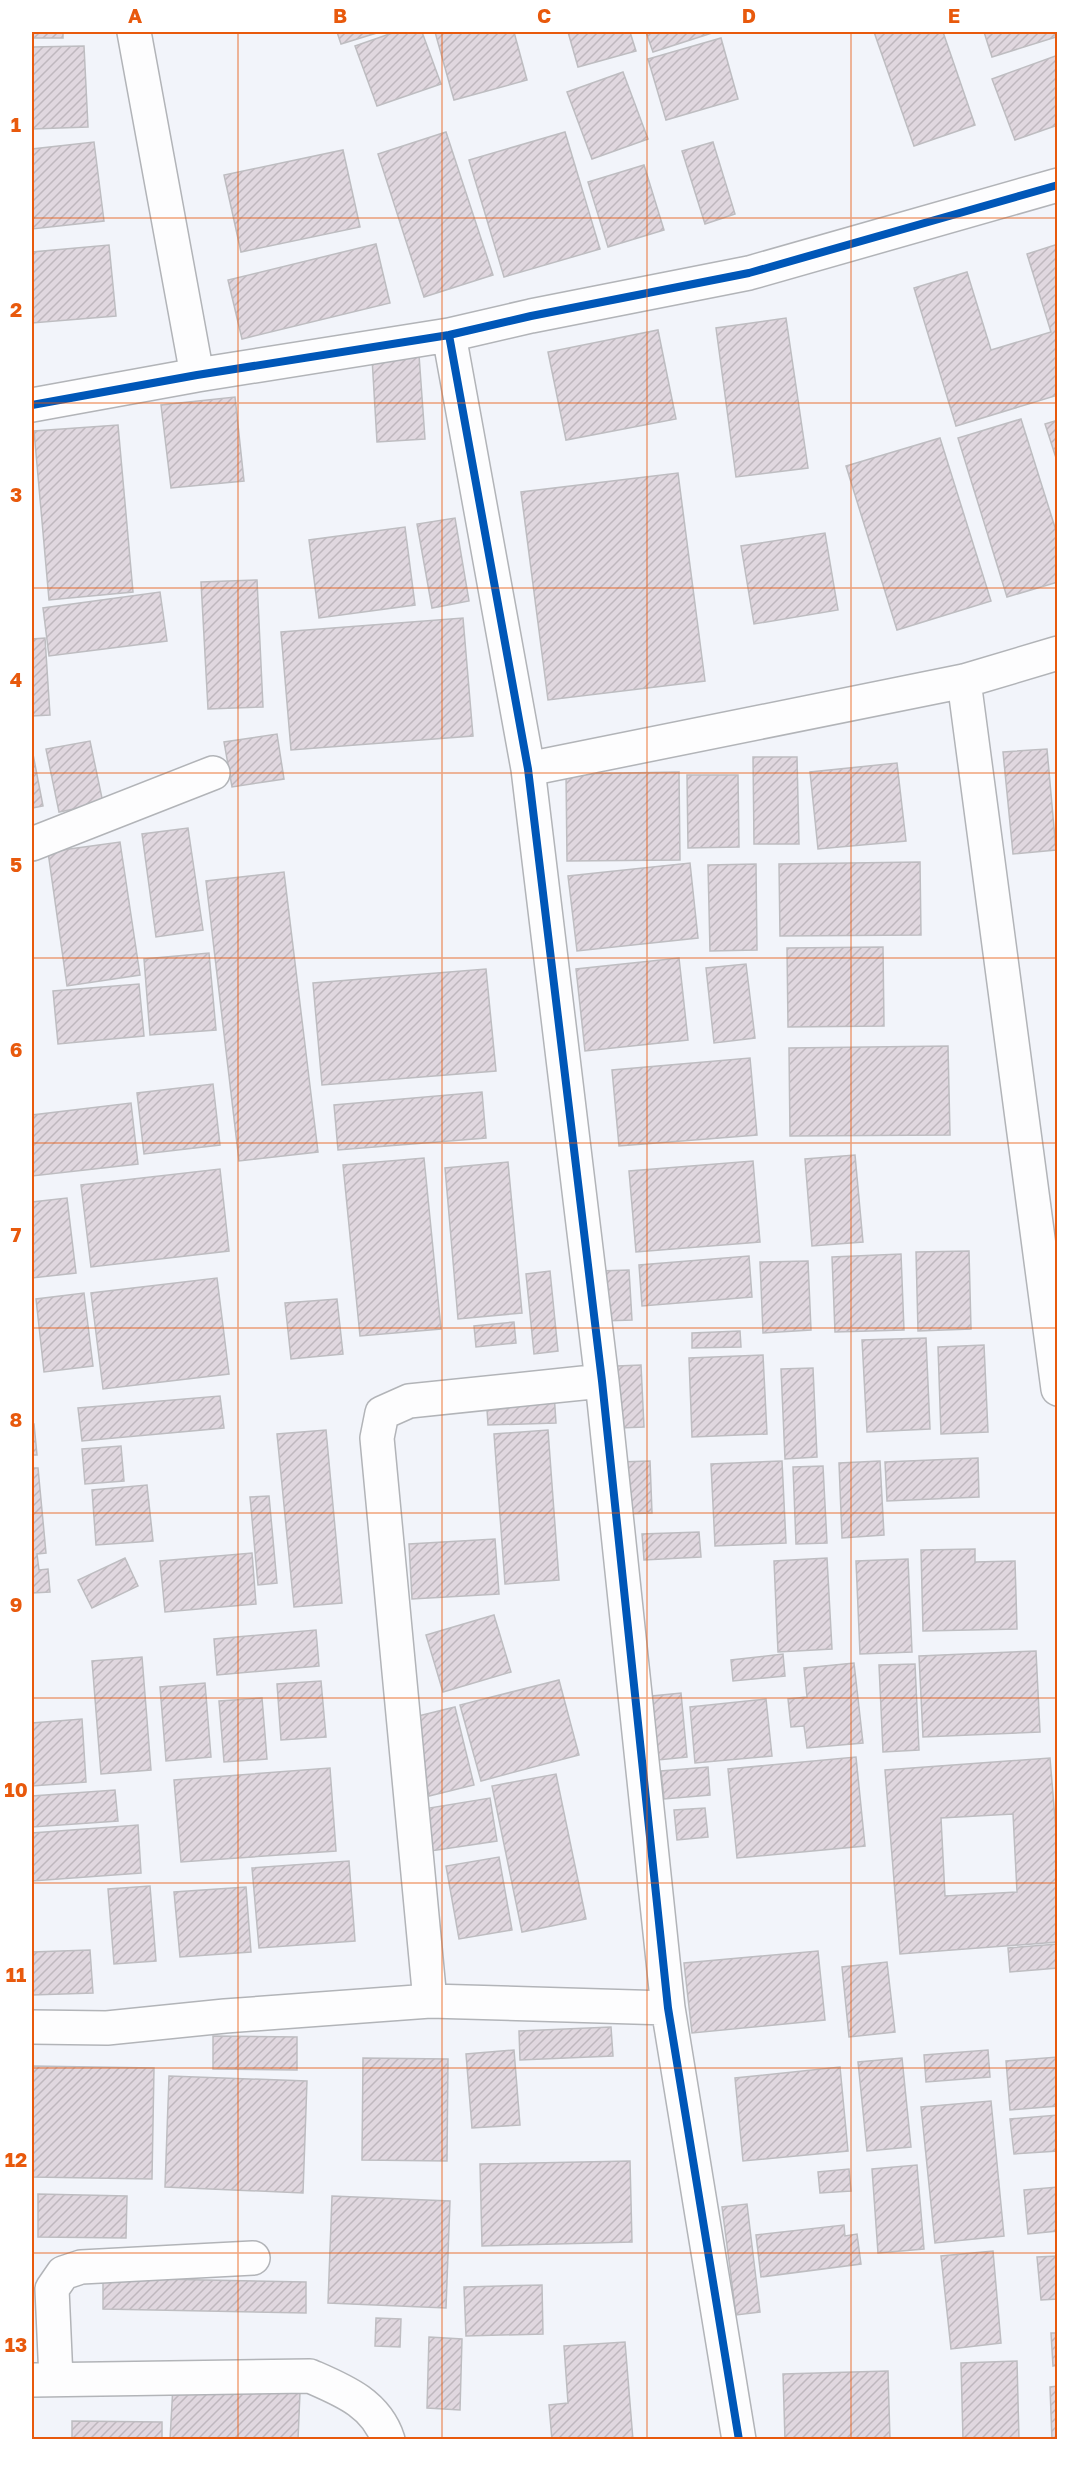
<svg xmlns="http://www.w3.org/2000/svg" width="1089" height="2471" viewBox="0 0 1089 2471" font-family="'Golos Text',sans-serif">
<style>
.building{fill:url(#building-hatch);stroke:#bebdc1;stroke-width:1.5;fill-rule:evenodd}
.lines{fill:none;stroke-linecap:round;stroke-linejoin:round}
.minor-casing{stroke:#b2b4b8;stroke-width:36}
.minor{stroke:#fdfdfe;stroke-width:33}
.cycleway-casing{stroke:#fff;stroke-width:11}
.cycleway{stroke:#0057b8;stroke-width:8}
.grid{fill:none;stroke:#e8590c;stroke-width:1.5;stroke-opacity:0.55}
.neatline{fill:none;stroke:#e8590c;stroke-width:2}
.grid-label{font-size:20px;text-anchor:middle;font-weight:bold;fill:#e8590c}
</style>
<defs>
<pattern id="building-hatch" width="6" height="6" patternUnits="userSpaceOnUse" patternTransform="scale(1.5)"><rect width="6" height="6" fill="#e0d7df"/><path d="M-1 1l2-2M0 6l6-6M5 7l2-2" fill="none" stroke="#bfb7be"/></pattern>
</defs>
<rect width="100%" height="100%" fill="#f2f4fa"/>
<path class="building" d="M 32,32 L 63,32 L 63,38 L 32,38 Z
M 337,32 L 380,32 L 341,44 Z
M 395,32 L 422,32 L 441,84 L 377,106 L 355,46 Z
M 435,32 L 514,32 L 527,80 L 454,100 Z
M 568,32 L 630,32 L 636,51 L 578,67 Z
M 646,32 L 715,32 L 653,52 Z
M 874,32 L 943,32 L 975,125 L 914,146 Z
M 984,32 L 1054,32 L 1056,37 L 992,57 Z
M 721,38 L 738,99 L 666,120 L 648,59 Z
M 84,46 L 88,127 L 32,129 L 32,47 Z
M 1058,55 L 1058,125 L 1015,140 L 992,79 Z
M 623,72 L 648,139 L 592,159 L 567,92 Z
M 446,132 L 493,275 L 424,297 L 378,154 Z
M 565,132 L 600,249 L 504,277 L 469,160 Z
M 94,142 L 104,221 L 32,229 L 32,149 Z
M 713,142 L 735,214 L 705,224 L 682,151 Z
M 343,150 L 360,227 L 241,252 L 224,175 Z
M 644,165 L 664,230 L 608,247 L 588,182 Z
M 376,244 L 390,303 L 242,339 L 228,280 Z
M 1058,244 L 1058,395 L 956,426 L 914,288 L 967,272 L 991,350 L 1051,332 L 1027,254 Z
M 109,245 L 116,316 L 32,323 L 32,252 Z
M 786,318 L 808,468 L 736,477 L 716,328 Z
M 658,330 L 676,419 L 566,440 L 548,352 Z
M 419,355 L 425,439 L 377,442 L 372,358 Z
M 235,397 L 244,481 L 171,488 L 161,405 Z
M 1021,419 L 1058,537 L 1058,582 L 1007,597 L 958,438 Z
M 1058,420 L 1058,464 L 1045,424 Z
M 118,425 L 133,592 L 49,600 L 34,431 Z
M 940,438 L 991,601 L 897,630 L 846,466 Z
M 678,473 L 705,681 L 548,700 L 521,492 Z
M 455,518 L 469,601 L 432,608 L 417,524 Z
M 405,527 L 415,605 L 319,618 L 309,540 Z
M 825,533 L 838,610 L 754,624 L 741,546 Z
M 257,580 L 263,707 L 208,709 L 201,582 Z
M 160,592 L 167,641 L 49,656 L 43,608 Z
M 463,618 L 473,736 L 291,750 L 281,632 Z
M 45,638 L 50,715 L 32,716 L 32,639 Z
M 277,734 L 284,779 L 232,787 L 224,742 Z
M 90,741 L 103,803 L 59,812 L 46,749 Z
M 32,749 L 43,806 L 32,808 Z
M 1047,749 L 1056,850 L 1013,854 L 1003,752 Z
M 753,757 L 797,757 L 799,844 L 754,844 Z
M 897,763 L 906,841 L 818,849 L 810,772 Z
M 679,772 L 680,860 L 567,861 L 566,774 Z
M 687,775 L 738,775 L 739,847 L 688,848 Z
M 188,828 L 203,930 L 156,937 L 142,834 Z
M 120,842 L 140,975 L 67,986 L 48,852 Z
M 920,862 L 921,935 L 780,936 L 779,864 Z
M 690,863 L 698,938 L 577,951 L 568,876 Z
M 756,864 L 757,950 L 710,951 L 708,865 Z
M 284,872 L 318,1152 L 239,1161 L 206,881 Z
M 883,947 L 884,1026 L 788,1027 L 787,948 Z
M 209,953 L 216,1030 L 150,1035 L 144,959 Z
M 679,958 L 688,1040 L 585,1051 L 576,969 Z
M 746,964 L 755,1038 L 714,1043 L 706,968 Z
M 486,969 L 496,1071 L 322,1085 L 313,983 Z
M 139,984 L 144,1036 L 58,1044 L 53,991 Z
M 948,1046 L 950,1135 L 790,1136 L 789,1048 Z
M 750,1058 L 757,1135 L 619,1146 L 612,1070 Z
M 213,1084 L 220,1145 L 144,1154 L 137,1093 Z
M 482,1092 L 486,1138 L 338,1150 L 334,1105 Z
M 131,1103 L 138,1164 L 32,1176 L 32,1115 Z
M 855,1155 L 863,1242 L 812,1246 L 805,1159 Z
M 424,1158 L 441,1329 L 360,1336 L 343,1165 Z
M 753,1161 L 760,1242 L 636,1252 L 629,1171 Z
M 508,1162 L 522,1313 L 458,1319 L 445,1168 Z
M 220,1169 L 229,1251 L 91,1267 L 81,1185 Z
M 67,1198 L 76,1273 L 32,1278 L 32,1202 Z
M 969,1251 L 971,1329 L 918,1331 L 916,1252 Z
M 901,1254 L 904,1330 L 835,1332 L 832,1257 Z
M 749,1256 L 752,1297 L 642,1306 L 639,1265 Z
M 808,1261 L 811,1330 L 763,1333 L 760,1262 Z
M 629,1270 L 632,1320 L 602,1321 L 599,1271 Z
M 550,1271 L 558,1351 L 534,1354 L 526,1274 Z
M 217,1278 L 229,1374 L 103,1389 L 91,1293 Z
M 84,1293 L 93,1366 L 44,1372 L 36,1299 Z
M 337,1299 L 343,1354 L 291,1359 L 285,1303 Z
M 514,1322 L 516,1343 L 476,1347 L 474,1326 Z
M 740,1331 L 741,1347 L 692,1348 L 692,1333 Z
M 926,1338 L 930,1429 L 867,1432 L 862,1340 Z
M 984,1345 L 988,1432 L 941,1434 L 938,1347 Z
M 763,1355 L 767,1434 L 692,1437 L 689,1358 Z
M 641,1365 L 644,1427 L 620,1428 L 617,1366 Z
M 813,1368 L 817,1457 L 785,1459 L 781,1369 Z
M 554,1393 L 556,1423 L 488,1425 L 486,1395 Z
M 220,1396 L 224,1428 L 82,1441 L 78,1408 Z
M 32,1424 L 34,1424 L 37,1455 L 32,1455 Z
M 326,1430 L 342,1603 L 294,1607 L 277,1434 Z
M 548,1430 L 559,1580 L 505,1584 L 494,1434 Z
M 121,1446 L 124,1481 L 85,1484 L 82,1449 Z
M 978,1458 L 979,1497 L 887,1501 L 885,1462 Z
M 650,1461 L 652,1513 L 621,1514 L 618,1462 Z
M 782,1461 L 786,1543 L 715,1546 L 711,1464 Z
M 880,1461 L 884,1535 L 842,1538 L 839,1463 Z
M 823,1466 L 827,1543 L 796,1544 L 793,1467 Z
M 32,1468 L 38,1468 L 46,1553 L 37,1554 L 39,1570 L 48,1569 L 50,1592 L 32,1593 Z
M 147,1485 L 153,1541 L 96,1545 L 92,1490 Z
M 269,1496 L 277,1583 L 258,1585 L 250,1497 Z
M 699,1532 L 701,1557 L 644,1560 L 642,1534 Z
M 495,1539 L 499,1594 L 412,1599 L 409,1544 Z
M 975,1549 L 975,1562 L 1015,1561 L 1017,1629 L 923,1631 L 921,1550 Z
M 252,1553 L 256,1604 L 165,1612 L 160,1561 Z
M 125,1558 L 138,1586 L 92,1608 L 78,1580 Z
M 827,1558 L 832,1649 L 778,1652 L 774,1561 Z
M 908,1559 L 912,1652 L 860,1654 L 856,1561 Z
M 494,1615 L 511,1672 L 443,1692 L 426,1635 Z
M 316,1630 L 319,1666 L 217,1675 L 214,1639 Z
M 1036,1651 L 1040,1732 L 923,1737 L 919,1656 Z
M 783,1654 L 785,1676 L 733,1681 L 731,1660 Z
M 142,1657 L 151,1770 L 101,1774 L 92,1661 Z
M 854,1663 L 863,1743 L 807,1748 L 804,1726 L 791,1727 L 788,1699 L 807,1697 L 804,1668 Z
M 915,1664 L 919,1750 L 883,1752 L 879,1665 Z
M 559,1680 L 579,1755 L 481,1781 L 460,1705 Z
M 321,1681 L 326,1737 L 281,1740 L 277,1684 Z
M 205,1683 L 211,1757 L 166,1761 L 160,1687 Z
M 681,1693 L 687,1757 L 658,1760 L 652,1696 Z
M 262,1698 L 267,1759 L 224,1762 L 219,1701 Z
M 766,1699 L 772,1756 L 695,1763 L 690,1707 Z
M 455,1707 L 474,1785 L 429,1796 L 410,1718 Z
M 82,1719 L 86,1782 L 32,1786 L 32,1723 Z
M 856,1757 L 865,1846 L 737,1858 L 728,1769 Z
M 1050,1758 L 1058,1855 L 1058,1942 L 900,1954 L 885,1770 ZM 1013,1814 L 1017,1892 L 945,1896 L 941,1818 Z
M 708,1767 L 710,1795 L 664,1799 L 661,1771 Z
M 330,1768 L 336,1851 L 181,1862 L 174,1780 Z
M 556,1774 L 586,1919 L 522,1932 L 492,1786 Z
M 115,1790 L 118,1821 L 32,1827 L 32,1796 Z
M 490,1798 L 497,1841 L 424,1852 L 417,1810 Z
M 705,1808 L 708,1837 L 677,1840 L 674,1810 Z
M 138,1825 L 141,1873 L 32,1881 L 32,1833 Z
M 499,1857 L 512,1930 L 459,1939 L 446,1866 Z
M 349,1861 L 355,1941 L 259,1948 L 252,1868 Z
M 150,1886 L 156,1961 L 114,1964 L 108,1889 Z
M 246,1887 L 251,1952 L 180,1957 L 174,1892 Z
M 1058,1944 L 1058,1968 L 1010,1972 L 1008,1948 Z
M 90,1950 L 93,1993 L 32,1995 L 32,1952 Z
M 818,1951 L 825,2020 L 692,2033 L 684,1963 Z
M 887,1962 L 895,2032 L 849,2037 L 842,1967 Z
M 611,2027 L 613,2056 L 520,2060 L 519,2031 Z
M 213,2036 L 297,2037 L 297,2070 L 213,2069 Z
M 514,2050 L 520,2125 L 472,2128 L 466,2054 Z
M 988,2050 L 990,2077 L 926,2082 L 924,2055 Z
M 1058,2057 L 1058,2106 L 1010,2110 L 1006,2061 Z
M 363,2058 L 448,2059 L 447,2161 L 362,2160 Z
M 902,2058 L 911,2147 L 867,2151 L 858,2062 Z
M 32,2066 L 154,2068 L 152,2179 L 32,2177 Z
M 840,2067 L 848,2151 L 743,2161 L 735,2078 Z
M 169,2076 L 307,2081 L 303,2193 L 165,2187 Z
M 991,2101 L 1004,2236 L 935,2243 L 921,2107 Z
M 1058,2115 L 1058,2151 L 1014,2154 L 1010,2119 Z
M 630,2161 L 632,2242 L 482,2246 L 480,2164 Z
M 917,2165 L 924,2249 L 878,2253 L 872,2169 Z
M 849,2169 L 851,2191 L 820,2193 L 818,2172 Z
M 1058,2187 L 1058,2231 L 1028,2234 L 1024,2190 Z
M 38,2194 L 127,2196 L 126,2238 L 38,2237 Z
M 332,2196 L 450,2201 L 446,2308 L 328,2303 Z
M 747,2204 L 760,2312 L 736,2315 L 722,2207 Z
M 844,2225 L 845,2236 L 857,2234 L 861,2264 L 761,2277 L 756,2235 Z
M 993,2251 L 1001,2343 L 951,2349 L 941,2256 Z
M 1058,2256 L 1058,2299 L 1041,2300 L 1037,2257 Z
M 103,2278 L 306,2282 L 306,2313 L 103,2309 Z
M 542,2285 L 543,2334 L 466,2336 L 464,2287 Z
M 376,2318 L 401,2319 L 400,2347 L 375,2346 Z
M 1051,2333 L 1058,2333 L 1058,2365 L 1053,2366 Z
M 429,2337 L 462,2339 L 460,2410 L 427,2408 Z
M 625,2342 L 633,2440 L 552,2440 L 549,2405 L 568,2403 L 564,2346 Z
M 1017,2361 L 1019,2440 L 963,2440 L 961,2363 Z
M 888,2371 L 890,2440 L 785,2440 L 783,2374 Z
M 173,2385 L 300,2392 L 298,2440 L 170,2440 Z
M 1058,2386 L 1058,2440 L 1052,2440 L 1050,2387 Z
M 72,2421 L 162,2422 L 162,2440 L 72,2440 Z"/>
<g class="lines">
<defs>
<path id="minor" d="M 134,32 L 197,375
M 449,335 L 528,769 L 602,1381 L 668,2008 L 739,2440
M 32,405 L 197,375 L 449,335 L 531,316 L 749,273 L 1058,185
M 964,681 L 1058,1389
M 528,769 L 964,681 L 1058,653
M 32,844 L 213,773
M 430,2001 L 377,1438 L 382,1413 L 409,1401 L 602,1381
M 32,2027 L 107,2028 L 225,2016 L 430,2001 L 668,2008
M 56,2379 L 52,2289 L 63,2273 L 81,2267 L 253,2258
M 32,2380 L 310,2376 C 342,2390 376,2403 388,2440"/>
</defs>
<use href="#minor" class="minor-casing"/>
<use href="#minor" class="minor"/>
<defs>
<path id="cycleway" d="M 449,335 L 528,769 L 602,1381 L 668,2008 L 739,2440
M 32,405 L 197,375 L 449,335 L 531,316 L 749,273 L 1058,185"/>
</defs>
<use href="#cycleway" class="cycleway-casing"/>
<use href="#cycleway" class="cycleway"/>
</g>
<path class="grid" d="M 238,32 L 238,2440M 442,32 L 442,2440M 647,32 L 647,2440M 851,32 L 851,2440M 32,218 L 1058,218M 32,403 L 1058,403M 32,588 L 1058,588M 32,773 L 1058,773M 32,958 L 1058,958M 32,1143 L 1058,1143M 32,1328 L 1058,1328M 32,1513 L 1058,1513M 32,1698 L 1058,1698M 32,1883 L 1058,1883M 32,2068 L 1058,2068M 32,2253 L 1058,2253"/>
<rect width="1089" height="2471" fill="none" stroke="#ffffff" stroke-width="66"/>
<rect x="33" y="33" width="1023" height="2405" class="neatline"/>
<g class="grid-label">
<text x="135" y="23">A</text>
<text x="340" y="23">B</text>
<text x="544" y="23">C</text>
<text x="749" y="23">D</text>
<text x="954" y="23">E</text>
<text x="16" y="132">1</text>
<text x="16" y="317">2</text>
<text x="16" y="502">3</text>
<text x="16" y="687">4</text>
<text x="16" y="872">5</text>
<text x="16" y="1057">6</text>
<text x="16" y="1242">7</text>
<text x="16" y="1427">8</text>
<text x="16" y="1612">9</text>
<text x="16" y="1797">10</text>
<text x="16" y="1982">11</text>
<text x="16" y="2167">12</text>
<text x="16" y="2352">13</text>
</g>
</svg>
